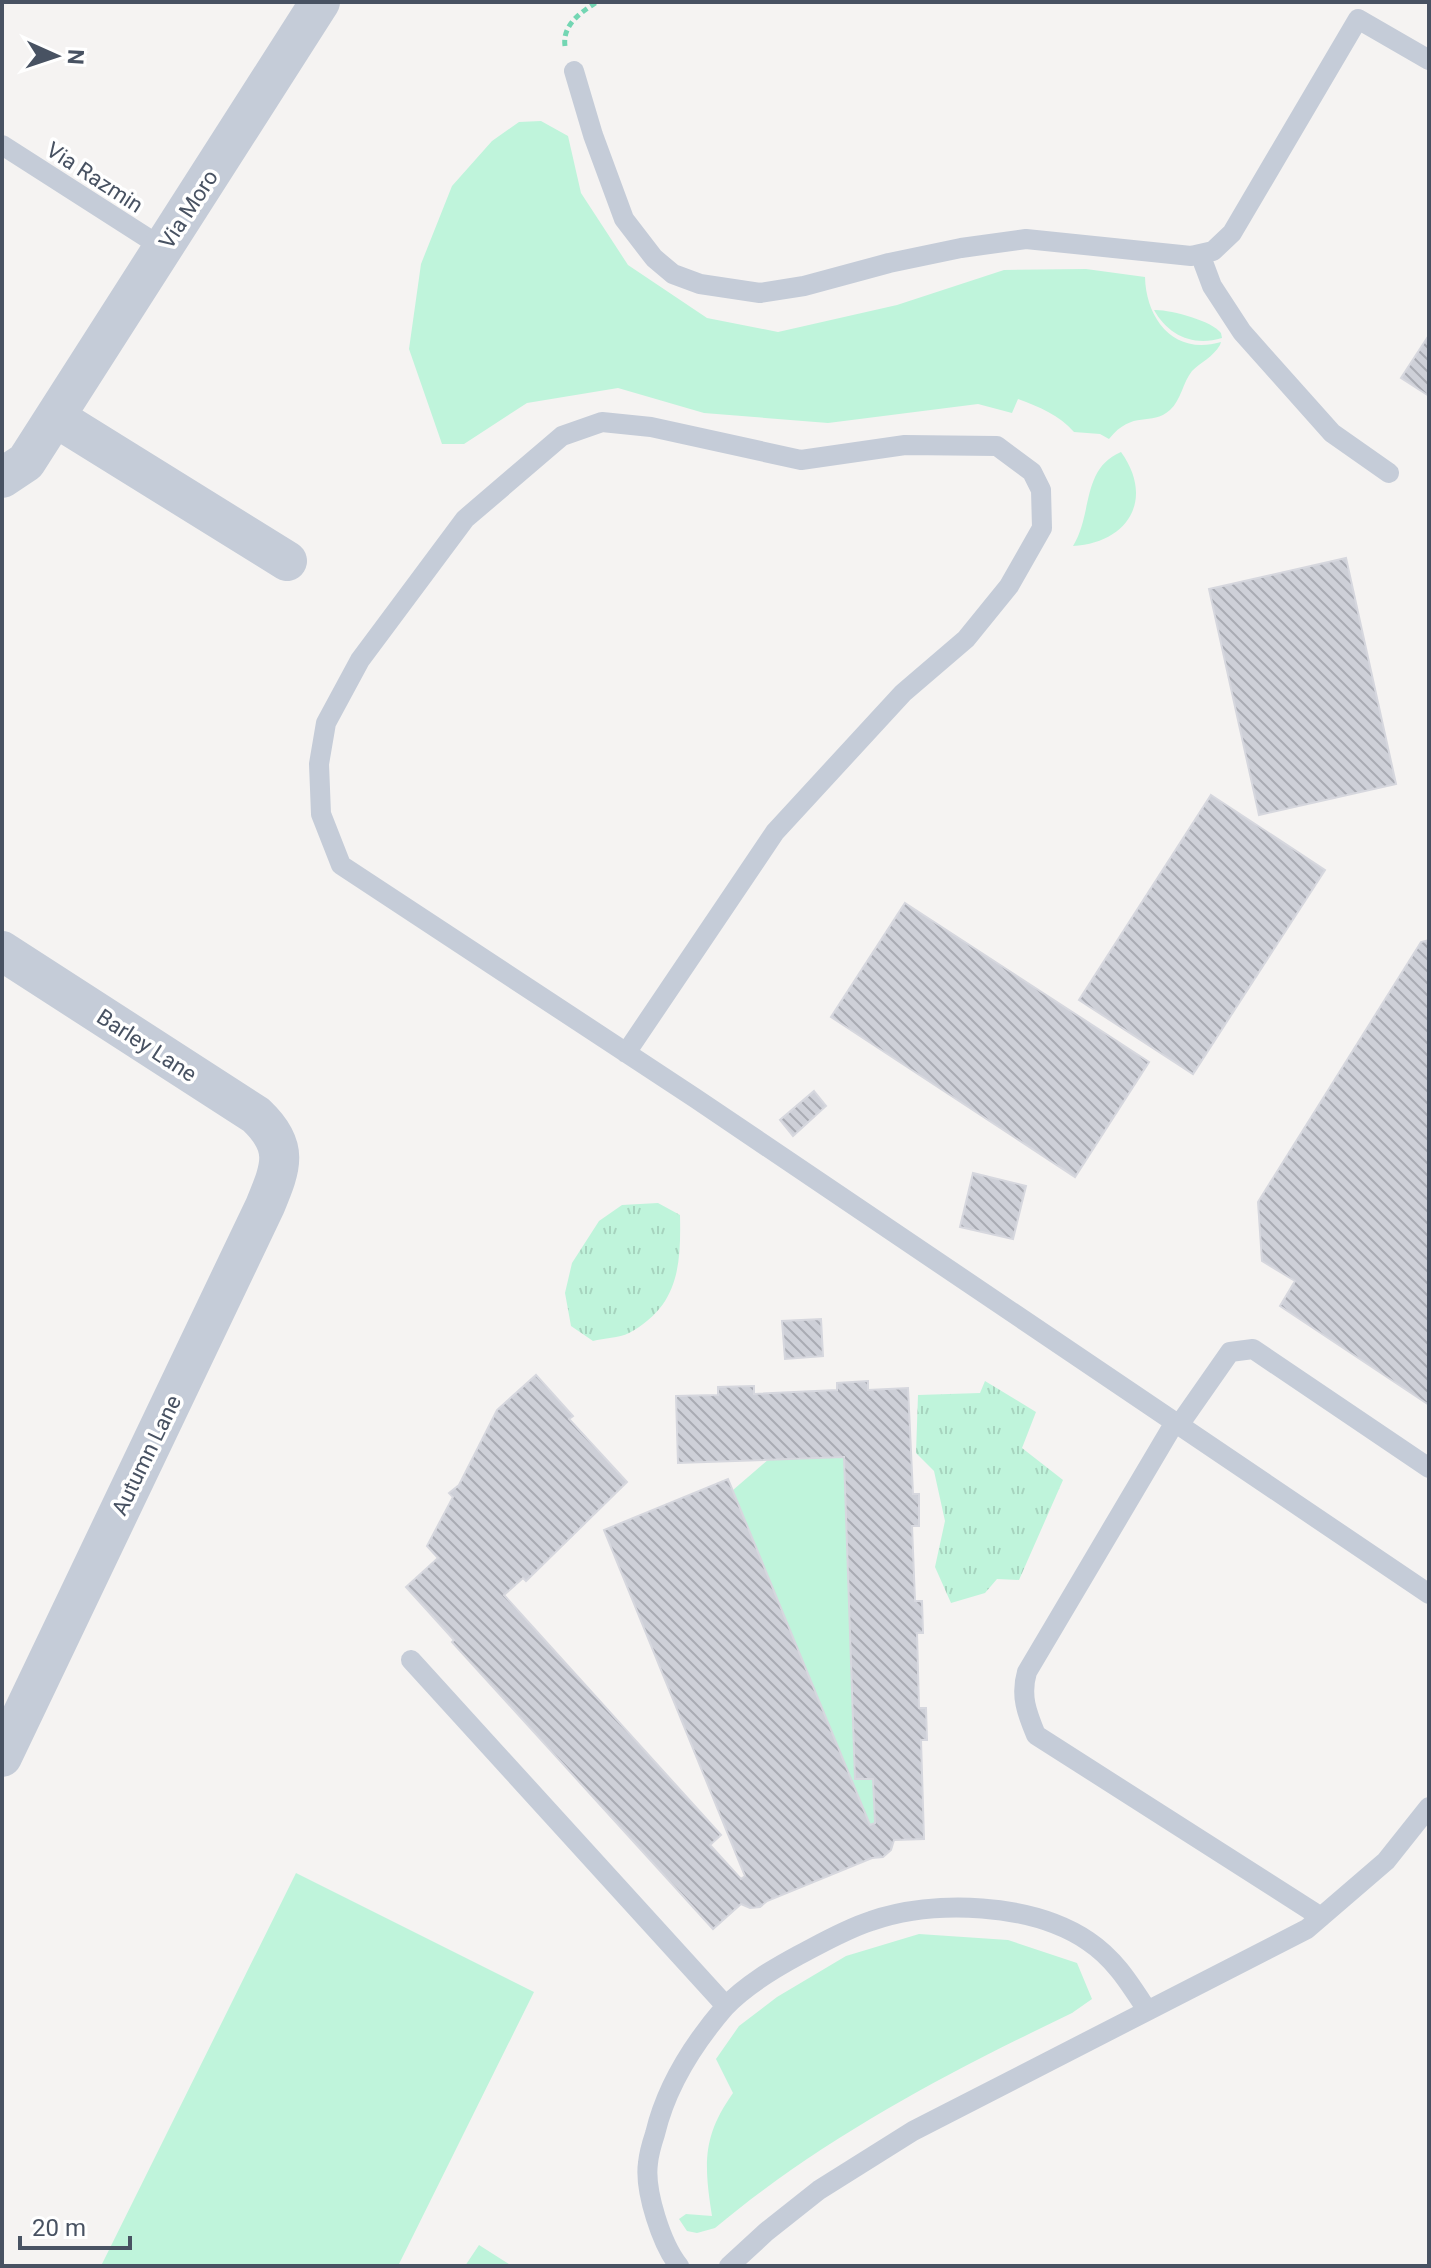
<svg xmlns="http://www.w3.org/2000/svg" width="1431" height="2268" viewBox="0 0 1431 2268" font-family="Roboto,sans-serif">
<style>
.grass{fill:#bff4db}
.park{fill:url(#park-tufts)}
.building{fill:url(#building-back-hatch);stroke:#d6d7de;stroke-width:2}
.lines{fill:none;stroke-linecap:round;stroke-linejoin:round}
.path{stroke:#73d6b3;stroke-width:5;stroke-dasharray:6 4;stroke-linecap:butt}
.service{stroke:#c5ccd8;stroke-width:20}
.minor{stroke:#c5ccd8;stroke-width:40}
.labels{text-anchor:middle;stroke-width:7;stroke-linejoin:round;paint-order:stroke}
.street-label{font-size:22px;fill:#485262;stroke:#fff}
</style>
<defs>
<pattern id="park-tufts" width="24" height="20" patternUnits="userSpaceOnUse" patternTransform="scale(2)"><rect width="24" height="20" fill="#bff4db"/><path d="M3 7l-1-3M5 7V3M7 7l1-3M15 17l-1-3M17 17v-4M19 17l1-3" fill="none" stroke="#a6d3be"/></pattern>
<pattern id="building-back-hatch" width="6" height="6" patternUnits="userSpaceOnUse" patternTransform="scale(2)"><rect width="6" height="6" fill="#ced0d8"/><path d="M-1 5l2 2M0 0l6 6M5-1l2 2" fill="none" stroke="#a9abb3"/></pattern>
</defs>
<rect width="100%" height="100%" fill="#f5f3f2"/>
<path class="grass" d="M 541,121 L 568,136 L 581,193 L 628,265 L 707,318 L 778,332 L 897,305 L 1004,270 L 1086,269 L 1145,277 C 1146,319 1174,356 1221,342 L 1220,345 C 1213,357 1201,362 1192,371 C 1183,382 1181,400 1170,410 C 1151,427 1133,409 1109,439 L 1100,434 L 1074,432 C 1059,415 1040,407 1018,399 L 1012,413 L 978,404 L 828,423 L 704,413 L 618,388 L 527,403 L 464,444 L 442,444 L 409,349 L 421,264 L 452,186 L 492,141 L 519,122 Z
M 1154,310 C 1169,309 1213,321 1221,333 L 1222,338 C 1193,347 1168,335 1154,310 Z
M 1121,452 C 1155,499 1128,543 1073,546 C 1093,514 1081,469 1121,452 Z
M 844,1457 L 855,1779 L 873,1779 L 875,1823 L 870,1825 L 733,1490 L 769,1459 Z
M 296,1873 L 534,1992 L 398,2266 L 101,2266 Z
M 919,1934 L 1008,1940 L 1077,1963 L 1092,1999 L 1072,2013 C 947,2073 821,2139 715,2228 L 697,2233 L 687,2231 L 679,2219 L 686,2214 L 712,2216 C 704,2164 702,2137 733,2093 L 716,2059 L 739,2026 L 777,1997 L 846,1956 Z
M 479,2245 L 512,2266 L 465,2266 Z"/>
<path class="park" d="M 658,1203 L 680,1215 C 681,1265 679,1306 629,1333 C 619,1338 604,1338 593,1341 L 571,1326 L 565,1293 L 572,1263 L 599,1221 L 622,1205 Z
M 985,1381 L 1036,1412 L 1022,1448 L 1063,1480 L 1019,1580 L 997,1579 L 985,1593 L 951,1603 L 935,1567 L 945,1521 L 934,1471 L 916,1453 L 918,1395 L 980,1393 Z"/>
<path class="building" d="M 1429,335 L 1429,396 L 1401,378 Z
M 1346,558 L 1396,784 L 1259,815 L 1209,589 Z
M 1211,795 L 1325,870 L 1193,1074 L 1079,1000 Z
M 905,903 L 1149,1062 L 1075,1177 L 831,1017 Z
M 1429,940 L 1429,1405 L 1280,1306 L 1295,1281 L 1262,1261 L 1258,1202 L 1421,942 Z
M 814,1091 L 826,1106 L 793,1136 L 780,1120 Z
M 973,1173 L 1026,1186 L 1013,1239 L 960,1227 Z
M 821,1319 L 823,1356 L 785,1359 L 782,1321 Z
M 536,1375 L 573,1416 L 569,1419 L 627,1482 L 526,1581 L 523,1578 L 504,1595 L 721,1835 L 710,1845 L 741,1879 L 745,1876 L 604,1530 L 728,1479 L 870,1825 L 875,1823 L 873,1779 L 855,1779 L 844,1457 L 678,1463 L 676,1396 L 718,1395 L 718,1387 L 754,1386 L 754,1394 L 837,1390 L 837,1383 L 868,1381 L 868,1390 L 908,1388 L 913,1494 L 919,1494 L 919,1526 L 912,1526 L 915,1601 L 922,1601 L 923,1633 L 917,1633 L 919,1708 L 926,1708 L 927,1740 L 921,1740 L 924,1839 L 894,1840 L 891,1850 L 883,1857 L 872,1858 L 767,1901 L 760,1907 L 750,1908 L 741,1904 L 713,1929 L 452,1642 L 454,1640 L 406,1587 L 438,1558 L 427,1546 L 453,1497 L 449,1493 L 459,1485 L 497,1410 Z"/>
<g class="lines">
<path class="path" d="M 565,46 C 562,25 581,12 597,2"/>
<path class="service" d="M 574,71 L 593,135 L 624,219 L 654,258 L 673,274 L 700,284 L 760,293 L 804,286 L 889,263 L 961,248 L 1026,239 L 1191,256 L 1213,251 L 1232,233 L 1358,19 L 1429,60
M 2,145 L 163,248
M 1200,254 L 1212,286 L 1242,332 L 1332,433 L 1389,473
M 626,1053 L 775,832 L 903,693 L 966,639 L 1009,586 L 1042,528 L 1041,490 L 1032,472 L 997,446 L 905,445 L 801,460 L 651,427 L 602,422 L 562,436 L 465,519 L 360,660 L 326,723 L 319,764 L 321,814 L 341,865 L 695,1098 L 1429,1594
M 1175,1422 L 1027,1672 C 1020,1696 1027,1713 1036,1735 L 1321,1917
M 1179,1425 L 1230,1352 L 1253,1349 L 1429,1468
M 411,1660 L 726,2006
M 679,2266 C 662,2245 644,2191 648,2163 C 649,2153 652,2143 655,2134 C 666,2087 694,2043 725,2007 C 746,1985 773,1969 799,1955 C 822,1943 846,1929 871,1921 C 934,1899 1032,1903 1088,1941 C 1115,1959 1130,1984 1147,2010
M 729,2266 L 766,2232 L 819,2190 L 913,2131 L 1307,1929 L 1386,1861 L 1429,1807"/>
<path class="minor" d="M 55,417 L 287,561
M 2,478 L 26,462 L 320,2
M 2,951 L 256,1115 C 290,1147 281,1167 265,1206 L 2,1757"/>
</g>
<g class="labels">
<g class="street-label">
<text transform="translate(95 177) rotate(33)" y="8">Via Razmin</text>
<text transform="translate(188 209) rotate(-57)" y="8">Via Moro</text>
<text transform="translate(147 1045) rotate(33)" y="8">Barley Lane</text>
<text transform="translate(146 1455) rotate(-64)" y="8">Autumn Lane</text>
</g>
</g>
<rect width="1431" height="2268" fill="none" stroke="#485262" stroke-width="8"/>
<g transform="translate(56 56) rotate(93)" stroke="#ffffff" stroke-width="6" paint-order="stroke">
<path d="M0-6L14 30L0 20L-14 30Z" fill="#485262"/>
<text y="-12" font-size="22" font-weight="bold" text-anchor="middle" fill="#485262">N</text>
</g>
<path d="M20 2236v12h110v-12" fill="none" stroke="#485262" stroke-width="4"/>
<text x="32" y="2236" font-size="24" fill="#485262" stroke="#ffffff" stroke-width="6" paint-order="stroke">20 m</text>
</svg>
